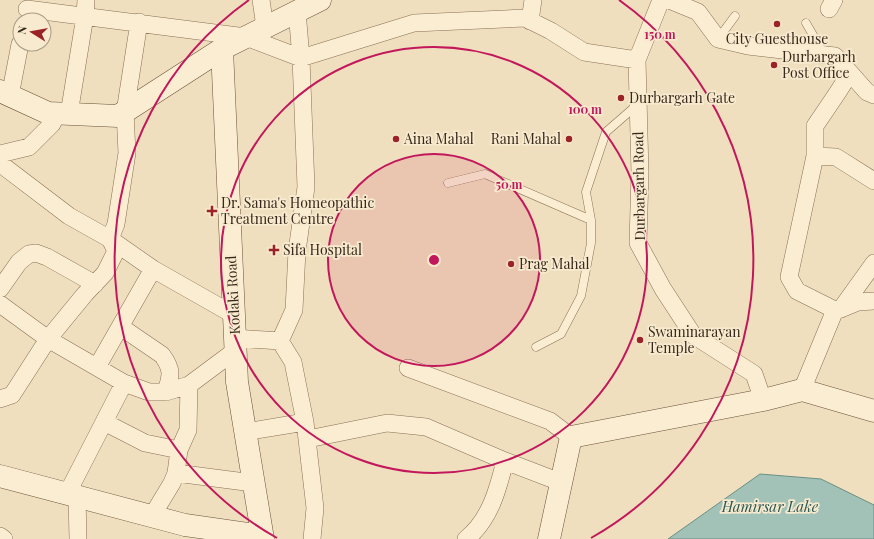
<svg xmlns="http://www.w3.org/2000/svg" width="874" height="539" viewBox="0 0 874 539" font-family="'Playfair Display',serif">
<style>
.water{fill:#a2c1b7;stroke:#698f84}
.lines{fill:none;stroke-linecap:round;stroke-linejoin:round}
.lane-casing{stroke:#897056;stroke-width:9}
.street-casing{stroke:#897056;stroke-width:18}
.secondary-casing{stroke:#6a5139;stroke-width:23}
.lane{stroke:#faedd2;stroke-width:8}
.street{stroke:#faedd2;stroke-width:17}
.secondary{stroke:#faedd2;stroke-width:22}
.ring{fill:none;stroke:#c2185b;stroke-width:2}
.poi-dot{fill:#9b2328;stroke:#f7eace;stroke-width:1.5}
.labels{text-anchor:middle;stroke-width:3.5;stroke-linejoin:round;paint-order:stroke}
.poi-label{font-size:14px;fill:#37281b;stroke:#f7eace;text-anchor:start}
.street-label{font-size:14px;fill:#37281b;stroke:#f7eace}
.water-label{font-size:15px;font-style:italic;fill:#2a5854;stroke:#f7eace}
.centre{fill:#c2185b;stroke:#f7eace;stroke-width:2}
.ring-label{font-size:12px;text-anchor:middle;font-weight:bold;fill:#c2185b;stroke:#f7eace;stroke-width:3.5;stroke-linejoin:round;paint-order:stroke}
</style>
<rect width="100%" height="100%" fill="#f0dfbe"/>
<path class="water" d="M 760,474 L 821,479 L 874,505 L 874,539 L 668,539 Z"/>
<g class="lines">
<defs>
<path id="lane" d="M 806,23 L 824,54
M 718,39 L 735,16
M 448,183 L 485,174 L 591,220
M 536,347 L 561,334 L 581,296 L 591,243 L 591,220 L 586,192 L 606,132 L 637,105"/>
<path id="street" d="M 261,0 L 265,27
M 661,0 L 637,60 L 640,173 L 638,243 L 663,289 L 693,335 L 754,374 L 763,400
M 669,0 L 698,12 L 718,39 L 748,46 L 835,56 L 867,92 L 874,95
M 27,9 L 246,37 L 301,58 L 414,23 L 525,18 L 551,31 L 584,52 L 637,60
M 829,9 L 834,0
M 297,11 L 301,58 L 306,187 L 297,251 L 294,310 L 280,341 L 293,362 L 305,422 L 315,508 L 312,539
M 530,21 L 533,0
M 10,96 L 20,44
M 69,114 L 85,16 L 86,0
M 0,154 L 29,147 L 52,124 L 57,113
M 815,156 L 836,157 L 874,181
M 2,165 L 69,216 L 110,239 L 153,269 L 234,315
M 0,289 L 19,262 L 29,254 L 36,253 L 47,257 L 95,284
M 0,304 L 48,339 L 124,383 L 149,392 L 166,392
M 841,309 L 858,302 L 874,301
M 835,310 L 797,291 L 789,277 L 815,156 L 815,126 L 838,92 L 850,73
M 121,327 L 162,355 C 173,370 171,375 166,392 L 189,385 L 188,430 L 179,450 L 176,473 L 172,483 L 152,516
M 235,338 L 280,341
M 97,367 L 153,269
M 408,368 L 550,421 L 571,437
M 189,385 L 236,350
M 802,390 L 835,310 L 841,309 L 874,263
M 0,399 L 12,395 L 48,339 L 85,294 L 105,273 L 116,251 L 110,239 L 116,224 L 127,153 L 125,112 L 139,22
M 104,422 L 145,443 L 179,450
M 245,432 L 305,422
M 308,439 L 387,423 L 426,427 L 505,461 L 560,482
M 176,473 L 253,483
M 67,494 L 124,383
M 77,496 L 78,539
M 0,536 L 4,539
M 466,539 C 490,520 498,489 505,461"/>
<path id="secondary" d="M 222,49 L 237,382 L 263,539
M 0,91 L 48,113 L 118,116 L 222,49 L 320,0
M 0,476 L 185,525 L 262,536
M 549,539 L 571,437 L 763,400 L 802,390 L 874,411"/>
</defs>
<use href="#lane" class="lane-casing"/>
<use href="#street" class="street-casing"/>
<use href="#secondary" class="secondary-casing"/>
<use href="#lane" class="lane"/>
<use href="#street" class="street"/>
<use href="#secondary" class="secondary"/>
</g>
<circle cx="434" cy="260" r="106" fill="#c2185b" fill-opacity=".12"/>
<g class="ring">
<circle cx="434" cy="260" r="106"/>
<circle cx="434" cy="260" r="213"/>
<path d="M277 538A319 319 0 0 1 249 0M619 0A319 319 0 0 1 591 538"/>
</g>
<g class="poi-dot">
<circle cx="777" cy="24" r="4"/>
<circle cx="774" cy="65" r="4"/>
<circle cx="621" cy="98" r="4"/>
<circle cx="396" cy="139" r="4"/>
<circle cx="569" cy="139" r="4"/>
<path d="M210 205h4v4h4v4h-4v4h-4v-4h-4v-4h4z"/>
<path d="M272 244h4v4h4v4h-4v4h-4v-4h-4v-4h4z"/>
<circle cx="511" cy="264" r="4"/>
<circle cx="640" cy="340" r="4"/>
</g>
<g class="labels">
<g class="poi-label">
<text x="777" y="44" text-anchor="middle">City Guesthouse</text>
<text x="782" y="62">Durbargarh<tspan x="782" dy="16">Post Office</tspan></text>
<text x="629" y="103">Durbargarh Gate</text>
<text x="404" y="144">Aina Mahal</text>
<text x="561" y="144" text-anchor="end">Rani Mahal</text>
<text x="221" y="208">Dr. Sama's Homeopathic<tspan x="221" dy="16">Treatment Centre</tspan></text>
<text x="283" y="255">Sifa Hospital</text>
<text x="519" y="269">Prag Mahal</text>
<text x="648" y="337">Swaminarayan<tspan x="648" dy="16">Temple</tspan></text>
</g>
<g class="street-label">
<text transform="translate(639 186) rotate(-91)" y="5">Durbargarh Road</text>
<text transform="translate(233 295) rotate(-93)" y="5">Kodaki Road</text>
</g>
<g class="water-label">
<text x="770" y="512">Hamirsar Lake</text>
</g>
</g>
<circle cx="434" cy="260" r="6" class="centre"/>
<g class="ring-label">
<text x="660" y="39">150 m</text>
<text x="585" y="114">100 m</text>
<text x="509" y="189">50 m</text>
</g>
<g transform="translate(32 32) rotate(281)"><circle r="19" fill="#f7eace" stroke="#aa9c86"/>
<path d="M0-3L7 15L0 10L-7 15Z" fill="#9b2328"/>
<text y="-6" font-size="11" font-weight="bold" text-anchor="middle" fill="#37281b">N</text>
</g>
</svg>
